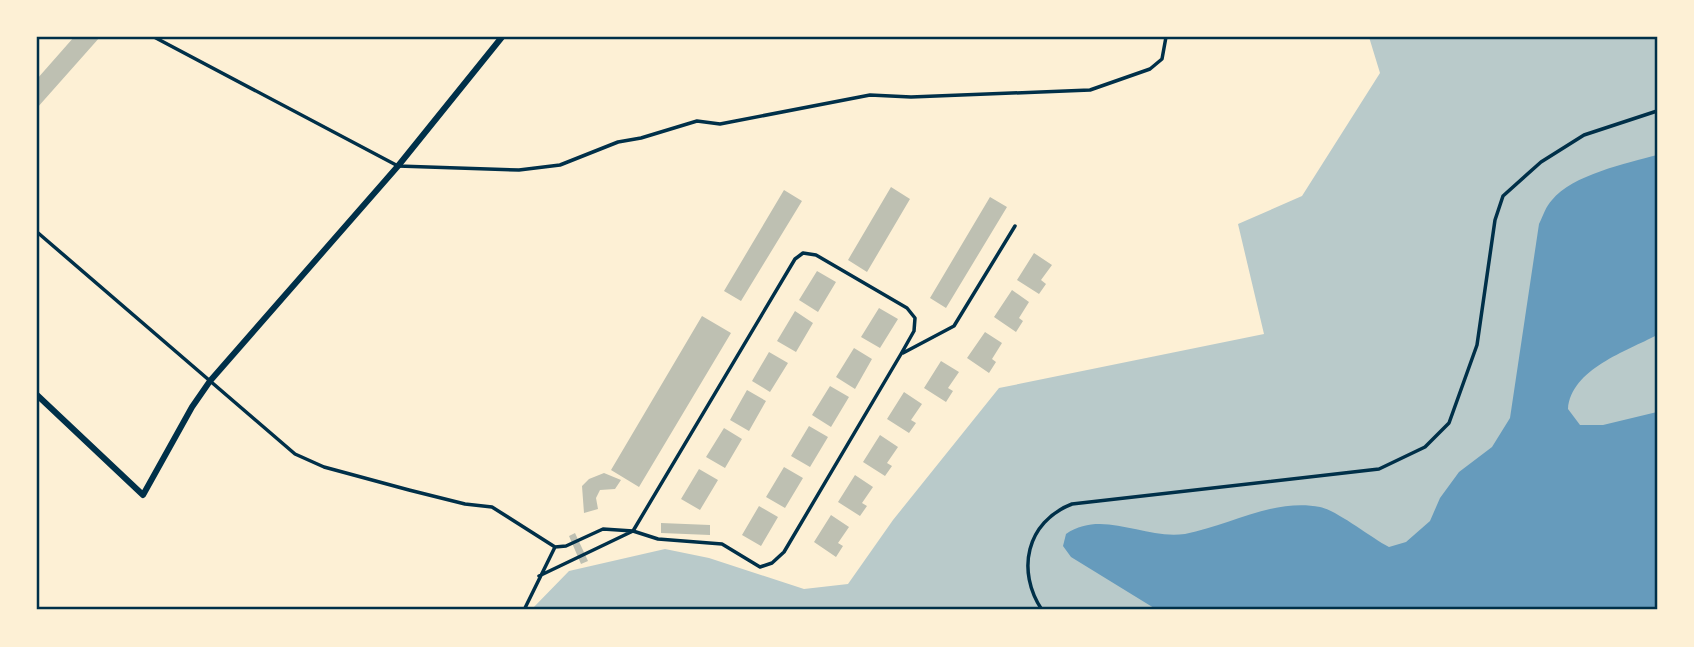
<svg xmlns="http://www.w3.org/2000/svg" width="1694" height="647" viewBox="0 0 1694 647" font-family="Montserrat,sans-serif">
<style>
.green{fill:#b9caca}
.water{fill:#669bbc}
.building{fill:#bec0b2}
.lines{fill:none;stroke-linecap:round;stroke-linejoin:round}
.path{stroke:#003049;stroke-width:2.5}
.service{stroke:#003049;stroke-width:3.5}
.minor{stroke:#003049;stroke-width:6}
.neatline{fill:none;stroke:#003049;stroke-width:2.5}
</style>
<rect width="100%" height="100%" fill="#fdf0d5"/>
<path class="green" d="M 1369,37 L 1657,37 L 1657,610 L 531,610 L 569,571 L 665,549 L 709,558 L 804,589 L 848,584 L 893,520 L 999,388 L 1264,334 L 1238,224 L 1302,196 L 1380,73 Z"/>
<path class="water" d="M 1657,155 L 1657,335 C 1627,351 1571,369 1568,409 L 1580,425 L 1603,425 L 1657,412 L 1657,610 L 1167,610 L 1154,608 L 1071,557 L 1063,546 L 1066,534 C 1103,509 1144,540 1185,534 C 1229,526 1273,498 1320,507 C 1338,511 1370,537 1389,547 L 1406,542 L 1430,521 L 1440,498 L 1459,472 L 1492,447 L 1510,418 L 1539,224 C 1543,216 1546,206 1552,200 C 1572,175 1627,163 1657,155 Z"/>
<path class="building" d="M 74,37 L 100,37 L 37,108 L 37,79 Z
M 891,187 L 910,199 L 867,272 L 848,260 Z
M 784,190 L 802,201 L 741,301 L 724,291 Z
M 990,197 L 1007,207 L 946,308 L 930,298 Z
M 1034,253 L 1052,265 L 1041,280 L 1046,284 L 1039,294 L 1017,280 Z
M 817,271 L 836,282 L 818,312 L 799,300 Z
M 1012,290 L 1029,302 L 1019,318 L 1023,321 L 1016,332 L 994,317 Z
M 879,308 L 898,319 L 880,348 L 861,337 Z
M 795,311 L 813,323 L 796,352 L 777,341 Z
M 702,316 L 731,333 L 639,487 L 611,470 Z
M 985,332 L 1002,343 L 992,359 L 996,362 L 989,373 L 967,358 Z
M 854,348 L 872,359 L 855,389 L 836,377 Z
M 769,352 L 788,363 L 770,392 L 752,381 Z
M 941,361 L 959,372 L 948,388 L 953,391 L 946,402 L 924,388 Z
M 830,386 L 849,397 L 831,427 L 812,415 Z
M 747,390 L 766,401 L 749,431 L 730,420 Z
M 904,392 L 922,404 L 911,420 L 916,423 L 909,433 L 887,419 Z
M 809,426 L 828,437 L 810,467 L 791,456 Z
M 724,428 L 742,439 L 725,468 L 706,457 Z
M 880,435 L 898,447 L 887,463 L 892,466 L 885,476 L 863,462 Z
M 784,467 L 803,478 L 785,508 L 766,497 Z
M 699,469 L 718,480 L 700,510 L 681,499 Z
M 604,473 L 621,480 L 615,489 L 600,490 L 596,498 L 598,509 L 584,513 L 582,486 L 589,479 Z
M 855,475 L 873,487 L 862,503 L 867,506 L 860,516 L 838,502 Z
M 759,506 L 778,517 L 761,546 L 742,535 Z
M 831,515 L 849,527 L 838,543 L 843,546 L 836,557 L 814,542 Z
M 661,523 L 710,525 L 710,535 L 661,533 Z
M 575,533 L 588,561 L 581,564 L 569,536 Z"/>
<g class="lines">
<path class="path" d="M 605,610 L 620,610"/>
<path class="service" d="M 154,37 L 398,166 L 519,170 L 560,165 L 618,142 L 641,138 L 697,121 L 720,124 L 870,95 L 911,97 L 1090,90 L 1150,69 L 1162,59 L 1166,37
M 37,232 L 295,454 L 324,467 L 409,490 L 465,504 L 492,507 L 555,547 L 566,546 L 603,529 L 633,531 L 795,259 L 803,253 L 816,255 L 907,308 L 915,318 L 914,331 L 901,354 L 784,552 L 772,563 L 760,567 L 722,544 L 658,539 L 633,531 L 539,576
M 903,353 L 954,326 L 1015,226
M 524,610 L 555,547
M 1042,610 C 1016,571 1026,522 1072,504 L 1379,469 L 1425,447 L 1449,423 L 1477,345 L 1495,220 L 1503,196 L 1541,162 L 1584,135 L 1657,111"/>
<path class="minor" d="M 37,395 L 143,495 L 192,407 L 210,381 L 398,166 L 502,37"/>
</g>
<rect width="1694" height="647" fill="none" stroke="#fdf0d5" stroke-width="77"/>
<rect x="38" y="38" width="1618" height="570" class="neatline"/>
</svg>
